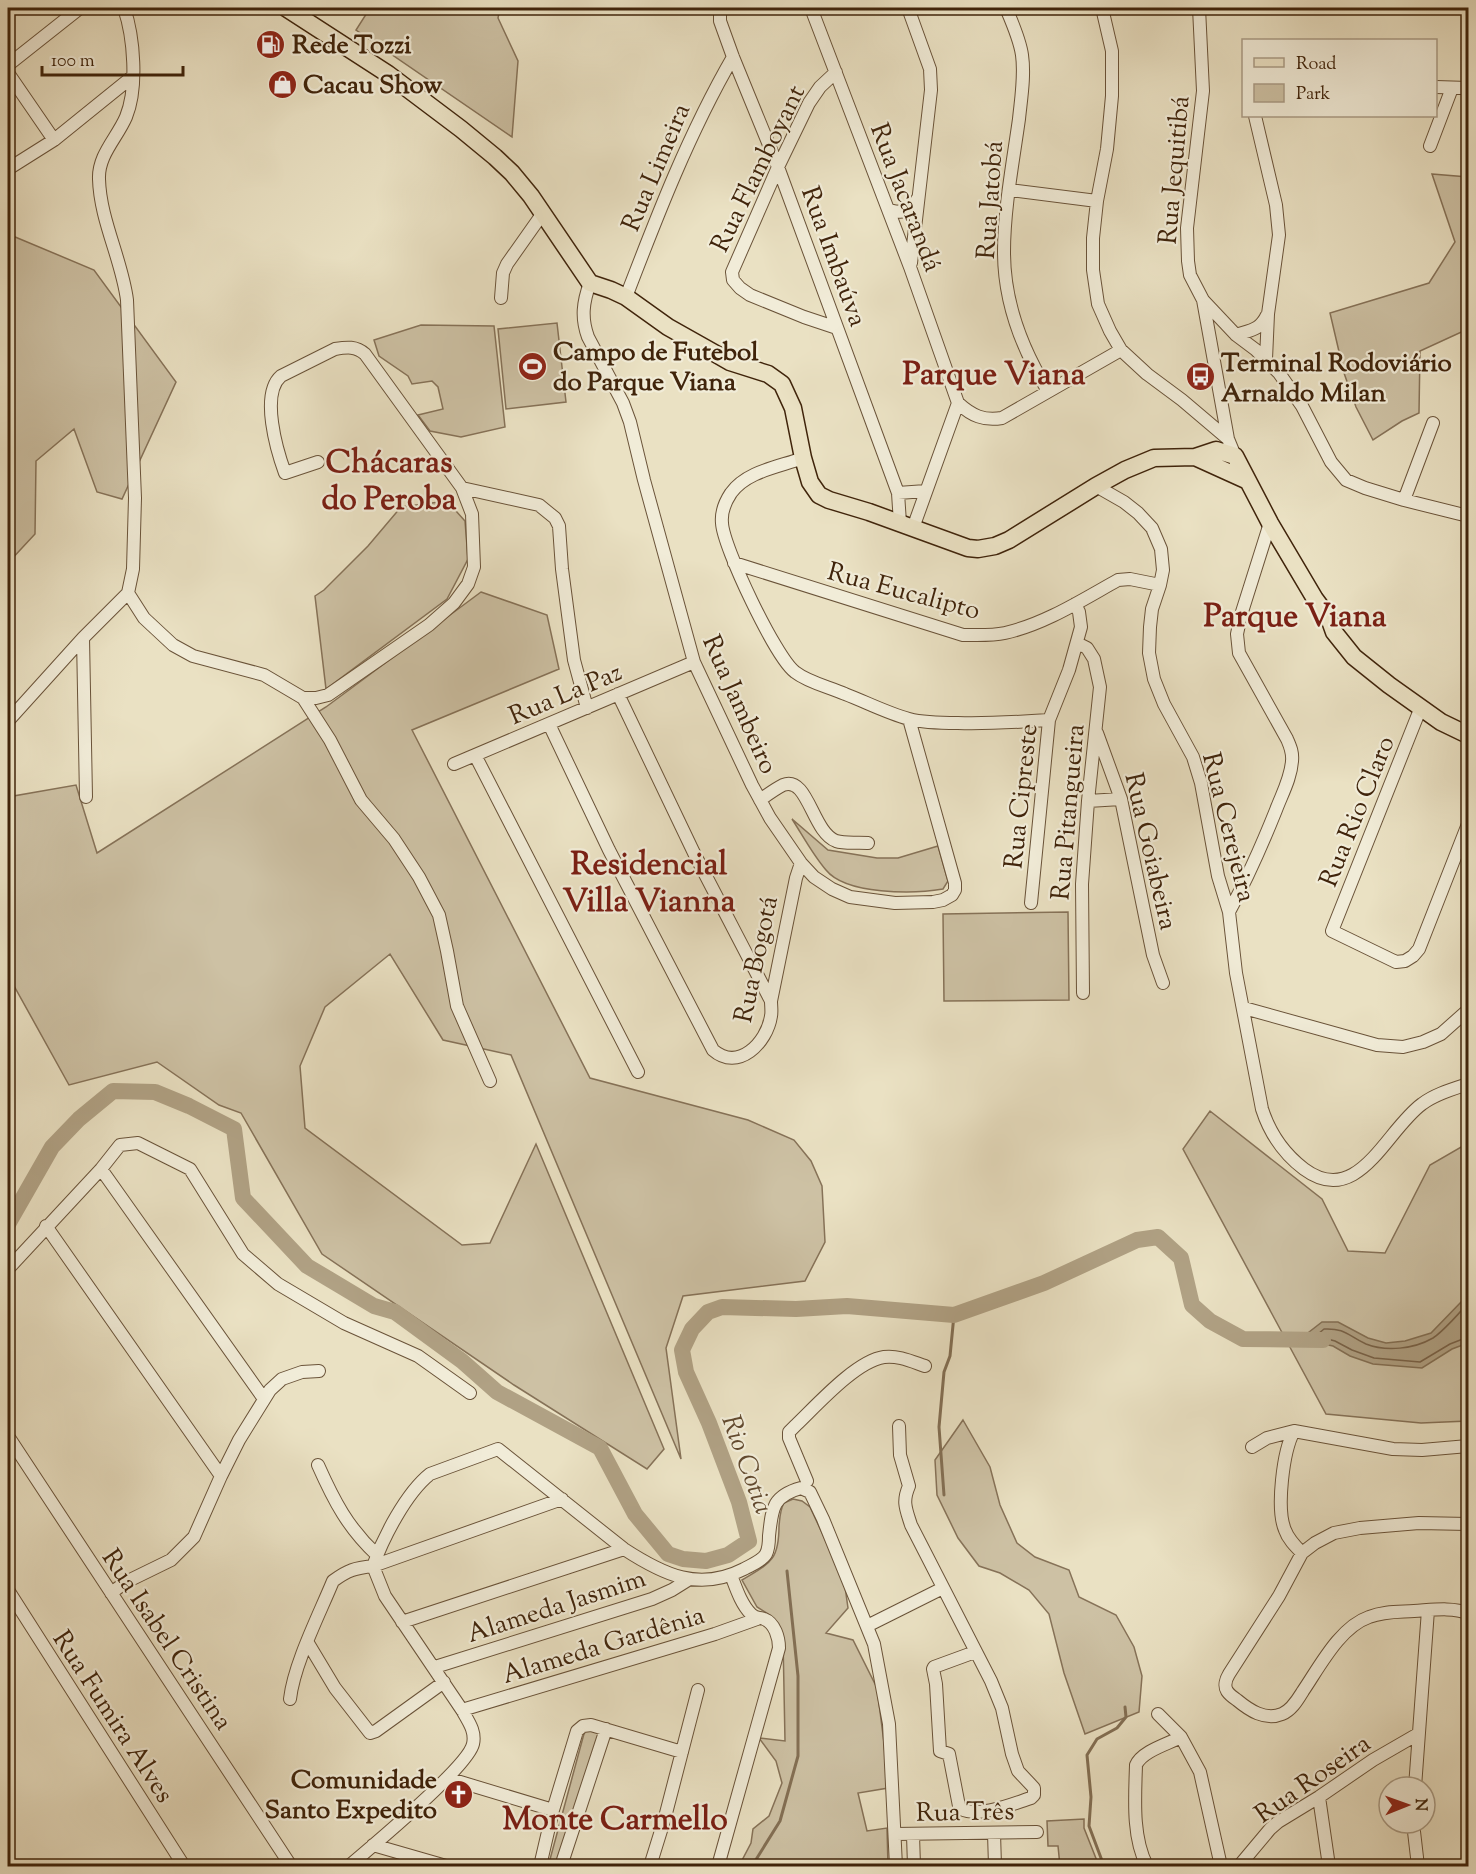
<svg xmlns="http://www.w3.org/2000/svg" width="1476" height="1874" viewBox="0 0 1476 1874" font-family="'Sorts Mill Goudy',serif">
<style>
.green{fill:#cdc1a4;stroke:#867258;stroke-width:1.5}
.water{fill:#b0a184;stroke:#836f54;stroke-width:1.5}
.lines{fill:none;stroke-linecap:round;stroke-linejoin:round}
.shore{stroke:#786248;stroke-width:1.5}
.stream{stroke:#836f54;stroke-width:3}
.river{stroke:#b0a184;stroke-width:16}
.minor-casing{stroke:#6a5339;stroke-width:14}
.major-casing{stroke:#40240b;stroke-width:19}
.minor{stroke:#f1ecd8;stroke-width:12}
.major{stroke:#eae1c3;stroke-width:16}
.labels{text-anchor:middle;stroke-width:4.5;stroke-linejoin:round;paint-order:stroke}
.poi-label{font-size:26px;font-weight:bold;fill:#40240b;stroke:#f1ecd8;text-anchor:start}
.street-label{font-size:26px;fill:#40240b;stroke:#f1ecd8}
.water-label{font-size:27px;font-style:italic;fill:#624a2f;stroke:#f1ecd8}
.district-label{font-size:32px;font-weight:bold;fill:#7a1f14;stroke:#f1ecd8}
</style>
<rect width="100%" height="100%" fill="#eae1c3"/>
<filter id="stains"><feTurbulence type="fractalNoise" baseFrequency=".00333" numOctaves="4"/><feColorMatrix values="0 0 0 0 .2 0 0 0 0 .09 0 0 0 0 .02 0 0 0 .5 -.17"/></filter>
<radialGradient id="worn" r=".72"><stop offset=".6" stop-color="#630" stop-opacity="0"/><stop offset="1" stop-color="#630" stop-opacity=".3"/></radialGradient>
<path class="green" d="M 370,8 L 500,8 L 498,18 L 518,61 L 512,137 L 356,30 Z
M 1432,174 L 1468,177 L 1468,329 L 1420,351 L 1419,413 L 1402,421 L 1373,440 L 1356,407 L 1344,373 L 1330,313 L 1429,283 L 1455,242 Z
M 8,234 L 94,270 L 176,382 L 122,499 L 97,492 L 74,429 L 36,461 L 35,534 L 8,563 Z
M 557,323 L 566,402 L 506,409 L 498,329 Z
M 421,325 L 494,326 L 505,427 L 461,437 L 430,431 L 418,415 L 443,409 L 438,387 L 432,381 L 412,384 L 408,376 L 379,356 L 374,340 Z
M 447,501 L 465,521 L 468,559 L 447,599 L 326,689 L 315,596 L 324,590 L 368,546 L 401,507 Z
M 481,592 L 547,615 L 559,669 L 412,730 L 590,1078 L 748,1120 L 794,1140 L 811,1161 L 822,1186 L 825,1242 L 805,1281 L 683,1296 L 666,1348 L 681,1459 L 511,1055 L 443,1040 L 390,954 L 325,1007 L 300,1066 L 305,1128 L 462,1245 L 490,1243 L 536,1144 L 664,1449 L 647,1469 L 514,1385 L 322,1254 L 241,1113 L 219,1105 L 157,1062 L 69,1085 L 8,975 L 8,908 L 11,905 L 8,861 L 8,797 L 76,785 L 97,853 L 326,707 Z
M 792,819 L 828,850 L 877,858 L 898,858 L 938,846 L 948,881 L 943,889 C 914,894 846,895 826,870 C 813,855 803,836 792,819 Z
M 1068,912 L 1069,1000 L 944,1001 L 943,914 Z
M 1210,1111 L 1322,1199 L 1348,1251 L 1385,1253 L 1430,1165 L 1468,1143 L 1468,1421 L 1421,1423 L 1326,1414 L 1183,1149 Z
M 963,1420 L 990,1467 L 1000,1505 L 1017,1543 L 1035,1557 L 1069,1570 L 1079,1597 L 1116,1615 L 1134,1647 L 1142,1676 L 1139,1712 L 1085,1734 L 1064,1673 L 1049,1614 L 1029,1590 L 1000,1573 L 979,1566 L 958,1538 L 937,1495 L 935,1460 Z
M 793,1499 L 802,1501 L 810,1507 L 844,1580 L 848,1608 L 826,1633 L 853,1640 L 877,1688 L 884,1743 L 888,1788 L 858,1793 L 867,1831 L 887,1828 L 888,1866 L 739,1866 L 751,1843 L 753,1829 L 769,1816 L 782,1783 L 776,1761 L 759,1738 L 785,1741 L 783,1639 L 776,1622 L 770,1615 L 757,1607 L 742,1580 C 770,1563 779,1561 779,1526 C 780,1517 780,1510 784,1503 Z
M 585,1730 L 601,1732 L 558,1866 L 549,1863 Z
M 1084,1819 L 1084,1828 L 1099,1866 L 1060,1866 L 1058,1846 L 1048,1846 L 1047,1821 Z"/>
<path class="water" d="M 1468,1290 L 1468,1343 L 1452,1349 L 1422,1368 L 1373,1364 L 1350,1356 L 1333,1346 L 1300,1339 L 1322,1322 L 1338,1322 L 1368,1338 L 1386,1343 L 1405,1341 L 1431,1333 L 1462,1301 Z"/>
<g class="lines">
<path class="shore" d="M 1468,1302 C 1463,1310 1441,1333 1433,1338 C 1414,1349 1386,1352 1366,1344 C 1348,1336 1346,1328 1324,1329 L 1318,1334 L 1320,1337 L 1335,1341 L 1352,1350 L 1374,1358 L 1420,1362 L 1450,1344 L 1468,1337"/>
<path class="stream" d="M 944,1495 L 939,1427 L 944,1372 L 950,1356 L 954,1315
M 752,1866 L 780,1821 L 798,1756 L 798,1676 L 787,1571
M 1104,1866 L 1089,1826 L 1091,1797 L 1087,1755 L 1097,1739 L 1117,1728 L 1126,1717 L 1125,1707"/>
<path class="river" d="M 8,1224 L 52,1147 L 79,1119 L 113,1091 L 155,1092 L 189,1106 L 234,1129 L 243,1198 L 307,1266 L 374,1306 L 395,1312 L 462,1361 L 497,1392 L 600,1448 L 635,1514 L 668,1554 L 683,1559 L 706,1561 L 728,1555 L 749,1541 L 739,1502 L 709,1423 L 686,1372 L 682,1350 L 692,1329 L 708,1312 L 722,1307 L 796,1309 L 847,1306 L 954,1315 L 1044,1283 L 1137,1240 L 1158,1237 L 1181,1258 L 1192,1305 L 1210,1321 L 1243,1339 L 1323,1340"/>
<defs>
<path id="minor" d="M 124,8 C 134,37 138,88 126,117 C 117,138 98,155 99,179 C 100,220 122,260 127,300 L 135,498 L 133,569 L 128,593 L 144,618 L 173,645 L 193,656 L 264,675 L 303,698 L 330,740 L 361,800 L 394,839 L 419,877 L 439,915 L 447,951 L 457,1006 L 490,1081
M 720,8 L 720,21 L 733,57 L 778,167 L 898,493 L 900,523
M 811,8 L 910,267 L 958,403 C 972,416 984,421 1002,418 L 1121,350
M 908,8 L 930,69 L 931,90 L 911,263
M 1006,8 C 1012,22 1020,40 1022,55 C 1025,76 1021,99 1019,119 C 1013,162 1004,209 1004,252 C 1004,302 1022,349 1048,391
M 1102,8 L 1112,51 L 1112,96 L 1107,149 L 1097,201 L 1093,238 L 1093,270 L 1098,304 L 1110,331 L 1121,350 L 1147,374 L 1182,400 L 1228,439 L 1235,456
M 1199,8 L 1203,91 L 1187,228 L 1188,261 L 1190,275 L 1203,300 L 1228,439
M 8,65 L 80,8
M 836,72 L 820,87 L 809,103 L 778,167 L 732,272 L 733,280 L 740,288 L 750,295 L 804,317 L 837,328
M 8,73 L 54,140
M 1436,87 L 1468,88
M 1255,116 L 1276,205 L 1279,235 L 1268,314 L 1266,359
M 1430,146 L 1452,88
M 8,169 L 54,140 L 132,77
M 1010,190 L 1097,201
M 889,210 C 905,214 910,212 918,198
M 590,283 C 583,302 581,318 588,337 L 623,403 L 630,422 L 644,480 L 694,662 L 752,785 L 770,818 L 801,863 L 814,877 L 832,889 L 850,897 L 895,903 L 933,902 L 943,900 L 952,895 L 955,890 L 955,883 L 909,719
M 626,297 C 657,216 689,133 733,57
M 501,298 L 503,273 L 507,264 L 543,213
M 1203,300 L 1236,335 L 1256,350 L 1279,373 L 1302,406 L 1331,462 L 1346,480 L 1365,488 L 1404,500 L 1468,516
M 1236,335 C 1251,330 1260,330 1267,315
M 803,458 C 779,467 747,471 731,493 C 725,502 721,513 722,523 C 723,547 776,658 795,672 C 809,683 830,687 845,694 C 866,702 887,713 909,719 C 924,723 942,723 958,723 C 989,724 1019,722 1049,720
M 1096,486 L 1124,502 L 1138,513 L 1152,528 L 1161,549 L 1163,570 L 1160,585 L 1152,609 L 1150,627 L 1149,653 L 1154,679 L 1164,704 L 1193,757 L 1201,783 L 1218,876 L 1229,912 L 1236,973 L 1262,1109 C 1270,1134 1283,1153 1304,1169 C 1358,1209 1386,1130 1422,1104 C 1435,1094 1453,1089 1468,1084
M 462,488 L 539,505 L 555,518 L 559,526 L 562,569 L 574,660 L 587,708
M 898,493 L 926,491
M 1404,500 L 1433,423
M 913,528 L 958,403
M 734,563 L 963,635 C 977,635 991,636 1005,633 C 1045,624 1082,600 1118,580 L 1130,579 L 1160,585
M 83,638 L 86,797
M 1077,643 L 1087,648 L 1094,659 L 1100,687 L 1088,801 L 1082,884 L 1083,993
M 618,694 L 694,853 L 771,1001
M 303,698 L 316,698 L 328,695 L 429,625 L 454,603 L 468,584 L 474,567 L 472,514 L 462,488 L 365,354 C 356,346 347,347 335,349 L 281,376 C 260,394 277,451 285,473 L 318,462
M 1421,707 L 1332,931 L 1396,962 L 1405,961 L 1413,956 L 1419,949 L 1468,824
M 8,721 L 83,638 L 128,593
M 549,724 L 609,850 L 713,1050 C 738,1072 767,1043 771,1016 C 772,1012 771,1006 771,1001 L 796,878 L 801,863
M 1097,733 L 1121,799 L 1153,955 L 1163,983
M 475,755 L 638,1072
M 454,764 L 694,662
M 760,800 C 767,795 775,789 783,785 C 808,775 812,832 836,841 C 845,844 858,842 868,843
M 1088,801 L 1121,799
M 1031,903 L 1049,720 L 1069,670 L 1081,627 L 1079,612 L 1075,604
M 1229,912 C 1247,879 1262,845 1276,810 C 1282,794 1291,778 1292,761 C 1293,752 1290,746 1287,739 L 1239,653 L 1237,634 L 1241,615 L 1270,523
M 1244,1008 L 1377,1045 L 1403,1047 L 1423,1042 L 1441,1034 L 1468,1010
M 101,1169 L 264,1399
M 46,1226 L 221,1476
M 8,1269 L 101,1169 L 120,1145 L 138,1143 L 190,1169 L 243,1254 L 278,1284 L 344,1323 L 418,1356 L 470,1393
M 899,1426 L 900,1455 L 909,1486 C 902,1502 906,1509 911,1525 L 991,1681 L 1002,1708 L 1012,1754 L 1018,1771 L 1034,1788 L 1034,1795 L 1031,1798 C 1012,1804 980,1818 961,1809 L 959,1806 L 949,1754 L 940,1751 L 936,1684 L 933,1669 L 934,1667 L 975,1652
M 1294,1431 C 1283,1451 1276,1509 1285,1530 C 1288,1539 1295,1546 1302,1553
M 8,1436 L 291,1866
M 1252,1447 L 1267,1438 L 1294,1431 L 1393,1449 L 1422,1450 L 1468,1446
M 318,1465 C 334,1501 348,1528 377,1555
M 807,1481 L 789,1438 L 789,1432 L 796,1425 C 817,1405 856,1361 884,1357 C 898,1355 913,1362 925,1366
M 1468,1524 L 1419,1523 L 1360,1528 L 1334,1533 L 1315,1543 L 1302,1553 L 1279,1596 L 1229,1674 C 1226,1679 1224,1686 1227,1691 C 1229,1694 1234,1698 1237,1700 C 1249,1710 1265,1721 1282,1714 C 1292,1710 1298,1699 1303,1691 C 1320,1666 1340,1627 1369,1617 C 1384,1611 1399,1612 1414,1611 C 1432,1610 1452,1607 1468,1613
M 373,1566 C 383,1538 406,1493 430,1474 L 498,1449 L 624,1549 C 664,1575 699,1592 744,1569 C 751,1565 762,1561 766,1554 C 769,1548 769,1541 769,1536 C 772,1509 772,1496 801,1488 L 810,1492 L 823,1519 L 874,1644 L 889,1724 L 896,1866
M 8,1590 L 184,1866
M 111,1593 L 126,1582 L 171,1560 L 194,1537 L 221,1476 L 239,1440 L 270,1390 L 282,1379 L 302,1372 L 319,1371
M 402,1622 L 624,1549
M 867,1626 L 943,1588
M 308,1643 L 335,1688 L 370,1733 L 376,1731 L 444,1682
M 435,1667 L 652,1599 L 672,1590 L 688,1580
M 290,1699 C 294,1664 319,1615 333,1581 C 348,1570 355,1568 373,1566 L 562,1499
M 462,1710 L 715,1634 L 757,1619
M 1158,1714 L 1181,1737 L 1200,1772 L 1221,1866
M 447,1778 L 553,1810
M 1415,1787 L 1428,1610
M 1319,1797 L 1329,1866
M 1413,1823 L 1418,1866
M 994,1833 L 995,1866
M 895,1834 L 1037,1832
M 913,1835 L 914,1866
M 373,1845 L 446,1866
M 349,1866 C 371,1847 468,1767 473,1744 C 476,1731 468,1721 462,1710 L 385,1596 L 373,1566
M 540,1866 L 553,1810 L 577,1731 L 583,1726 L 591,1725 L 682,1752
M 561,1866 L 606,1729
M 650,1866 L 664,1821 L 698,1690
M 718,1866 L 779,1648 C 779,1638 775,1623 764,1619 C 759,1617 756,1619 751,1614 C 741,1604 736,1588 731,1575
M 1147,1866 C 1132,1837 1135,1798 1136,1765 C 1142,1751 1168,1744 1181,1737
M 1239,1866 L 1270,1829 L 1278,1822 L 1319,1797 L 1373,1760 L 1418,1734"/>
<path id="major" d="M 286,8 L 388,74 L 461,129 L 495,157 L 512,173 L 531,196 L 590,283 L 611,290 L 626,297 L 668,327 L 716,354 L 730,362 L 768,374 L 782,384 L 793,408 L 803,458 L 810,482 L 819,495 L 829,500 L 869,512 L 968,548 L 978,549 L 995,546 L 1009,540 L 1096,486 L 1125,470 L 1154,458 L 1195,457 L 1216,450 L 1235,456 L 1270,523 L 1315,599 L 1329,618 L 1334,632 L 1354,657 L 1389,685 L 1441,722 L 1468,735
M 1195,457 L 1248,481"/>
</defs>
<use href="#minor" class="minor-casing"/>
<use href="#major" class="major-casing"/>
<use href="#minor" class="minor"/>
<use href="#major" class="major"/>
</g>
<defs>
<symbol id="fuel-disc" viewBox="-11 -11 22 22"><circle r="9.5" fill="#8f2418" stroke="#f1ecd8"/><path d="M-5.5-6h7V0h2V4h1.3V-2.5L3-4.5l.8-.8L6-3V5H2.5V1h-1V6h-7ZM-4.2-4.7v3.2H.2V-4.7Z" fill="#fff"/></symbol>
<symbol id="shop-disc" viewBox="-11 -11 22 22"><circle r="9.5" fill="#8f2418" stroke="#f1ecd8"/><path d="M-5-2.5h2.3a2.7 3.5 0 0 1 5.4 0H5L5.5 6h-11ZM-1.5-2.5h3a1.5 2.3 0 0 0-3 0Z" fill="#fff"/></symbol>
<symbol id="stadium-disc" viewBox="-11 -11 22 22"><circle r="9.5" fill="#8f2418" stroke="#f1ecd8"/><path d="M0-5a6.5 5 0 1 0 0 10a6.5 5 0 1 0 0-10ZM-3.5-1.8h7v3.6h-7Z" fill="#fff"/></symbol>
<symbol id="bus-disc" viewBox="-11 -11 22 22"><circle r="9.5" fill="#8f2418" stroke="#f1ecd8"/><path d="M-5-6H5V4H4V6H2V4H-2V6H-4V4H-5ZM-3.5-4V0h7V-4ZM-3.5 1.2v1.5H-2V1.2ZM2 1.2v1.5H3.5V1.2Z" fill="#fff"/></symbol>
<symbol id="church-disc" viewBox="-11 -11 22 22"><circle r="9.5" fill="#8f2418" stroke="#f1ecd8"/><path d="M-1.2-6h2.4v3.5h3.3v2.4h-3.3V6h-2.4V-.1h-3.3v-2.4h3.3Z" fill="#fff"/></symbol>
</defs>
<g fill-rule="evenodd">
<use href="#fuel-disc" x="254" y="28" width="33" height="33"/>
<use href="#shop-disc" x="266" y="68" width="33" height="33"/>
<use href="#stadium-disc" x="516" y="350" width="33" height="33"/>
<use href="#bus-disc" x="1184" y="360" width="33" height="33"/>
<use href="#church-disc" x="442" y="1778" width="33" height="33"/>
</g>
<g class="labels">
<g class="poi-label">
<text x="292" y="53">Rede Tozzi</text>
<text x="303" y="93">Cacau Show</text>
<text x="553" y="360">Campo de Futebol<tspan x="553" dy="30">do Parque Viana</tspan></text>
<text x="1221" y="371">Terminal Rodoviário<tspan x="1221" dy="30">Arnaldo Milan</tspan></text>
<text x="437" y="1788" text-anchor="end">Comunidade<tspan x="437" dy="30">Santo Expedito</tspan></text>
</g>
<g class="street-label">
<text transform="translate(655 167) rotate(-67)" y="9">Rua Limeira</text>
<text transform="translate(757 168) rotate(-64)" y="9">Rua Flamboyant</text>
<text transform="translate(1173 170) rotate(-85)" y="9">Rua Jequitibá</text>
<text transform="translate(907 197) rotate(69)" y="9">Rua Jacarandá</text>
<text transform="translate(989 200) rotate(-86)" y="9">Rua Jatobá</text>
<text transform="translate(835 256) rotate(70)" y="9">Rua Imbaúva</text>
<text transform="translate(904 590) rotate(15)" y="9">Rua Eucalipto</text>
<text transform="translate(565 693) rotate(-23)" y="9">Rua La Paz</text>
<text transform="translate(741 704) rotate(66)" y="9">Rua Jambeiro</text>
<text transform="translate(1020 796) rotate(-84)" y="9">Rua Cipreste</text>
<text transform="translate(1356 811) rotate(-68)" y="9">Rua Rio Claro</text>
<text transform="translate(1067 812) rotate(-85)" y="9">Rua Pitangueira</text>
<text transform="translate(1230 827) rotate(76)" y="9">Rua Cerejeira</text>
<text transform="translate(1152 851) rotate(77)" y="9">Rua Goiabeira</text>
<text transform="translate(755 959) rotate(-78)" y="9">Rua Bogotá</text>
<text transform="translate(556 1605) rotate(-18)" y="9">Alameda Jasmim</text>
<text transform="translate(168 1639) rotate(56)" y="9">Rua Isabel Cristina</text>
<text transform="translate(603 1644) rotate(-17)" y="9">Alameda Gardênia</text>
<text transform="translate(114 1716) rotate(57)" y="9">Rua Fumira Alves</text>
<text transform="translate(1312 1778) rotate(-35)" y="9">Rua Roseira</text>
<text transform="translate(965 1811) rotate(-1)" y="9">Rua Três</text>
</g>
<g class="water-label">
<text transform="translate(748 1464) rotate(70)" y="9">Rio Cotia</text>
</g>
<g class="district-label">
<text x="994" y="384">Parque Viana</text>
<text x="389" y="472">Chácaras<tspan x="389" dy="37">do Peroba</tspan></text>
<text x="1295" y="626">Parque Viana</text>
<text x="649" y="874">Residencial<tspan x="649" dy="37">Villa Vianna</tspan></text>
<text x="615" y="1829">Monte Carmello</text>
</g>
</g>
<rect width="1476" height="1874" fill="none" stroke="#eae1c3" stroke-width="30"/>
<rect x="9" y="9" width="1458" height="1856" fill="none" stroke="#40240b" stroke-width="3"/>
<rect x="15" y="15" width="1446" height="1844" fill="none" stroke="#40240b" stroke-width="1.5"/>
<rect x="1242" y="39" width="195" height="78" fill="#f1ecd8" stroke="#aa9c86" stroke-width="1.5"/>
<rect x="1254" y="58" width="30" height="9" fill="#eae1c3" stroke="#aa9c86" stroke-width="1.5"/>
<text x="1296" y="69" font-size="18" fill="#40240b">Road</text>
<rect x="1254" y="84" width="30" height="18" fill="#cdc1a4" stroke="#aa9c86" stroke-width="1.5"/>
<text x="1296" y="99" font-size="18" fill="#40240b">Park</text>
<g transform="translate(1407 1805) rotate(89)"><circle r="28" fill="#f1ecd8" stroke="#aa9c86" stroke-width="1.5"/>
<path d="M0-4.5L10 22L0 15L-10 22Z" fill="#8f2418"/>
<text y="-9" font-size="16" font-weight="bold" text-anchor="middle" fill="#40240b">N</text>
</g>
<path d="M42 66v9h141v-9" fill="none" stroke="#40240b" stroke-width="3"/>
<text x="51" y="66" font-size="18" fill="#40240b" stroke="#f1ecd8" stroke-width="4.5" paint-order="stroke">100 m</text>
<rect width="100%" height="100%" filter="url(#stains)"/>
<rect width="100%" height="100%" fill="url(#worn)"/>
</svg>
